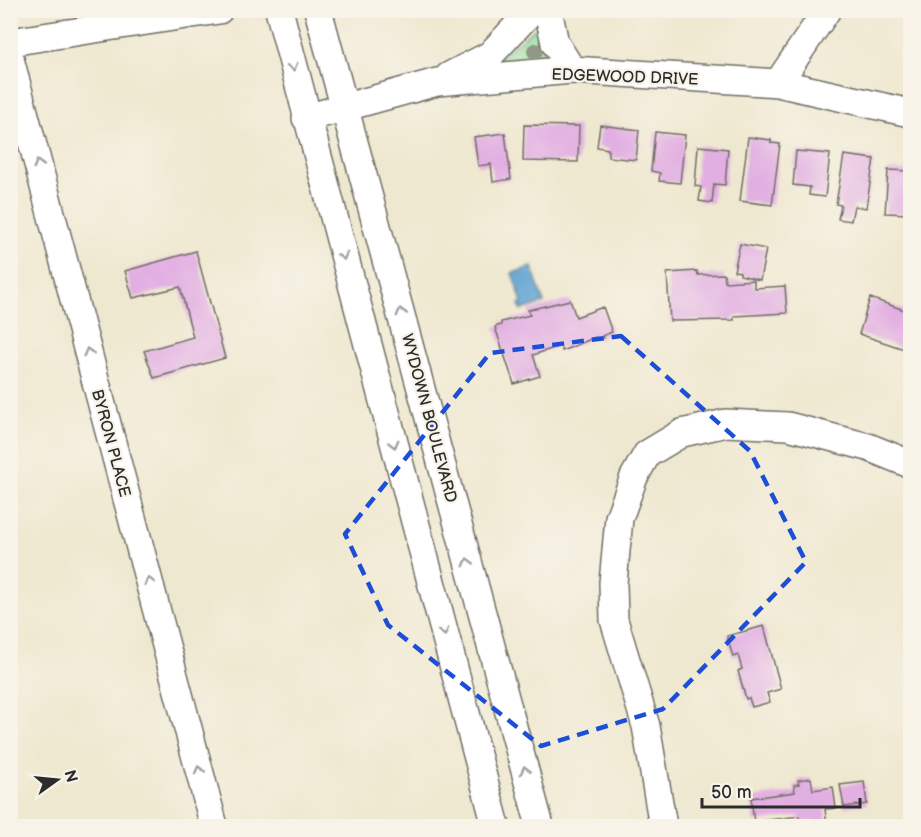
<svg xmlns="http://www.w3.org/2000/svg" width="921" height="837" viewBox="0 0 921 837" font-family="'Balsamiq Sans',sans-serif">
<style>
.green{fill:#8cdc9c;stroke:#5c8464;stroke-width:1.5}
.water{fill:#5da2d2;stroke:#44667e;stroke-width:1.5}
.building{fill:#e2afe2}
.lines{fill:none;stroke-linecap:round;stroke-linejoin:round}
.minor-casing{stroke:#706d65;stroke-width:30}
.minor{stroke:#fff;stroke-width:27}
.tree{fill:#909885}
.oneway{stroke:#a0a0a0}
.marked{fill:none;stroke:#1d4ed8;stroke-width:4.5;stroke-dasharray:12 8;stroke-linejoin:round}
.labels{text-anchor:middle;stroke-width:4.5;stroke-linejoin:round;paint-order:stroke}
.street-label{font-size:16px;fill:#2b2b2b;stroke:#f7f3e8}
</style>
<rect width="100%" height="100%" fill="#f7f3e8"/>
<filter id="ink" filterUnits="userSpaceOnUse"><feTurbulence type="fractalNoise" baseFrequency=".0167" numOctaves="2"/><feDisplacementMap in="SourceGraphic" scale="12" xChannelSelector="R" yChannelSelector="G"/><feConvolveMatrix kernelMatrix="1 2 1 2 8 2 1 2 1" color-interpolation-filters="sRGB"/></filter>
<filter id="wash" filterUnits="userSpaceOnUse"><feTurbulence type="fractalNoise" baseFrequency=".008" numOctaves="4" result="noise"/><feDisplacementMap in="SourceGraphic" scale="24" xChannelSelector="R" yChannelSelector="G"/><feGaussianBlur stdDeviation="1.35" result="paint"/><feColorMatrix in="noise" values="0 0 0 0 0 0 0 0 0 0 0 0 0 0 0 0 0 1.4 0 .05"/><feComposite in="paint" operator="in"/></filter>
<g filter="url(#wash)">
<rect width="100%" height="100%" fill="#efe8d0"/>
<path class="green" d="M 537,27 L 541,29 L 549,58 L 547,61 L 500,66 L 496,59 Z"/>
<path class="water" d="M 532,267 L 544,303 L 521,310 L 519,304 L 522,302 L 512,273 Z"/>
<g id="blocks">
<path class="building" d="M 524,125 L 579,126 L 578,162 L 523,161 Z
M 600,125 L 639,130 L 636,160 L 608,157 L 608,149 L 597,147 Z
M 655,132 L 685,135 L 680,183 L 659,181 L 660,173 L 651,171 Z
M 505,133 L 511,179 L 493,182 L 491,164 L 478,166 L 474,137 Z
M 748,137 L 771,140 L 771,143 L 780,144 L 772,205 L 740,201 Z
M 698,146 L 728,149 L 725,185 L 714,184 L 712,203 L 699,201 L 701,187 L 695,186 Z
M 796,151 L 830,154 L 825,197 L 809,195 L 810,187 L 793,185 Z
M 844,155 L 874,159 L 866,208 L 854,206 L 851,221 L 838,219 L 841,205 L 836,204 Z
M 888,170 L 910,171 L 910,214 L 885,213 Z
M 740,244 L 766,249 L 760,280 L 740,275 L 740,272 L 734,271 Z
M 196,251 L 225,358 L 154,378 L 144,351 L 193,337 L 180,287 L 133,298 L 125,271 Z
M 697,271 L 698,275 L 724,274 L 725,282 L 754,280 L 754,288 L 785,286 L 787,313 L 734,316 L 734,320 L 670,321 L 667,273 Z
M 870,298 L 910,312 L 910,351 L 859,334 Z
M 570,300 L 576,317 L 603,307 L 612,332 L 602,336 L 603,338 L 597,340 L 596,337 L 562,351 L 560,346 L 533,355 L 540,376 L 514,384 L 495,327 L 501,325 L 501,322 L 530,315 L 528,310 Z
M 764,626 L 781,689 L 767,693 L 770,702 L 752,707 L 749,698 L 746,699 L 738,671 L 742,669 L 738,655 L 733,657 L 727,636 Z
M 811,778 L 813,790 L 833,787 L 836,808 L 825,809 L 827,826 L 816,826 L 816,821 L 800,823 L 799,816 L 754,822 L 751,798 L 795,792 L 794,785 L 799,784 L 798,780 Z
M 864,782 L 867,804 L 844,807 L 840,785 Z"/>
</g>
</g>
<g filter="url(#ink)">
<use href="#blocks" fill-opacity="0" stroke="#706d65" stroke-width="1.5"/>
<g class="lines">
<defs>
<path id="minor" d="M 279,10 L 496,826
M 318,10 L 540,826
M 548,10 L 555,43 L 572,70
M 10,42 L 219,10
M 10,59 L 214,826
M 449,76 L 490,55 L 532,10
M 778,83 L 827,10
M 306,118 L 437,82 L 572,70 L 778,83 L 910,113
M 663,826 L 646,726 L 614,620 L 613,583 L 619,518 L 634,477 L 647,454 L 682,433 L 726,423 L 788,426 L 868,447 L 910,464"/>
</defs>
<use href="#minor" class="minor-casing"/>
<use href="#minor" class="minor"/>
</g>
<circle class="tree" cx="535" cy="51" r="8"/>
<defs><path id="oneway-chevron" d="M-2-3.5L2.5 0L-2 3.5" fill="none" stroke-width="1.6" stroke-linecap="round" stroke-linejoin="round" transform="scale(1.5)"/></defs>
<g class="oneway">
<use href="#oneway-chevron" transform="translate(293 67) rotate(76)"/>
<use href="#oneway-chevron" transform="translate(38 164) rotate(-105)"/>
<use href="#oneway-chevron" transform="translate(343 256) rotate(75)"/>
<use href="#oneway-chevron" transform="translate(401 312) rotate(-105)"/>
<use href="#oneway-chevron" transform="translate(88 352) rotate(-105)"/>
<use href="#oneway-chevron" transform="translate(394 444) rotate(75)"/>
<use href="#oneway-chevron" transform="translate(468 562) rotate(-105)"/>
<use href="#oneway-chevron" transform="translate(149 581) rotate(-105)"/>
<use href="#oneway-chevron" transform="translate(444 632) rotate(75)"/>
<use href="#oneway-chevron" transform="translate(199 770) rotate(-105)"/>
<use href="#oneway-chevron" transform="translate(525 770) rotate(-105)"/>
</g>
</g>
<path class="marked" d="M 621,336 L 750,451 L 806,562 L 663,709 L 541,746 L 388,625 L 345,534 L 490,353 Z"/>
<g class="labels">
<g class="street-label">
<text transform="translate(625 76) rotate(2)" y="6">EDGEWOOD DRIVE</text>
<text transform="translate(430 418) rotate(75)" y="6">WYDOWN BOULEVARD</text>
<text transform="translate(112 443) rotate(75)" y="6">BYRON PLACE</text>
</g>
</g>
<rect width="921" height="837" fill="none" stroke="#f7f3e8" stroke-width="36"/>
<g transform="translate(57 780) rotate(75)" stroke="#f7f3e8" stroke-width="4.5" paint-order="stroke">
<path d="M0-4.5L10 22L0 15L-10 22Z" fill="#2b2b2b"/>
<text y="-9" font-size="16" font-weight="bold" text-anchor="middle" fill="#2b2b2b">N</text>
</g>
<path d="M702 798v9h158v-9" fill="none" stroke="#2b2b2b" stroke-width="3"/>
<text x="711" y="798" font-size="18" fill="#2b2b2b" stroke="#f7f3e8" stroke-width="4.5" paint-order="stroke">50 m</text>
</svg>
